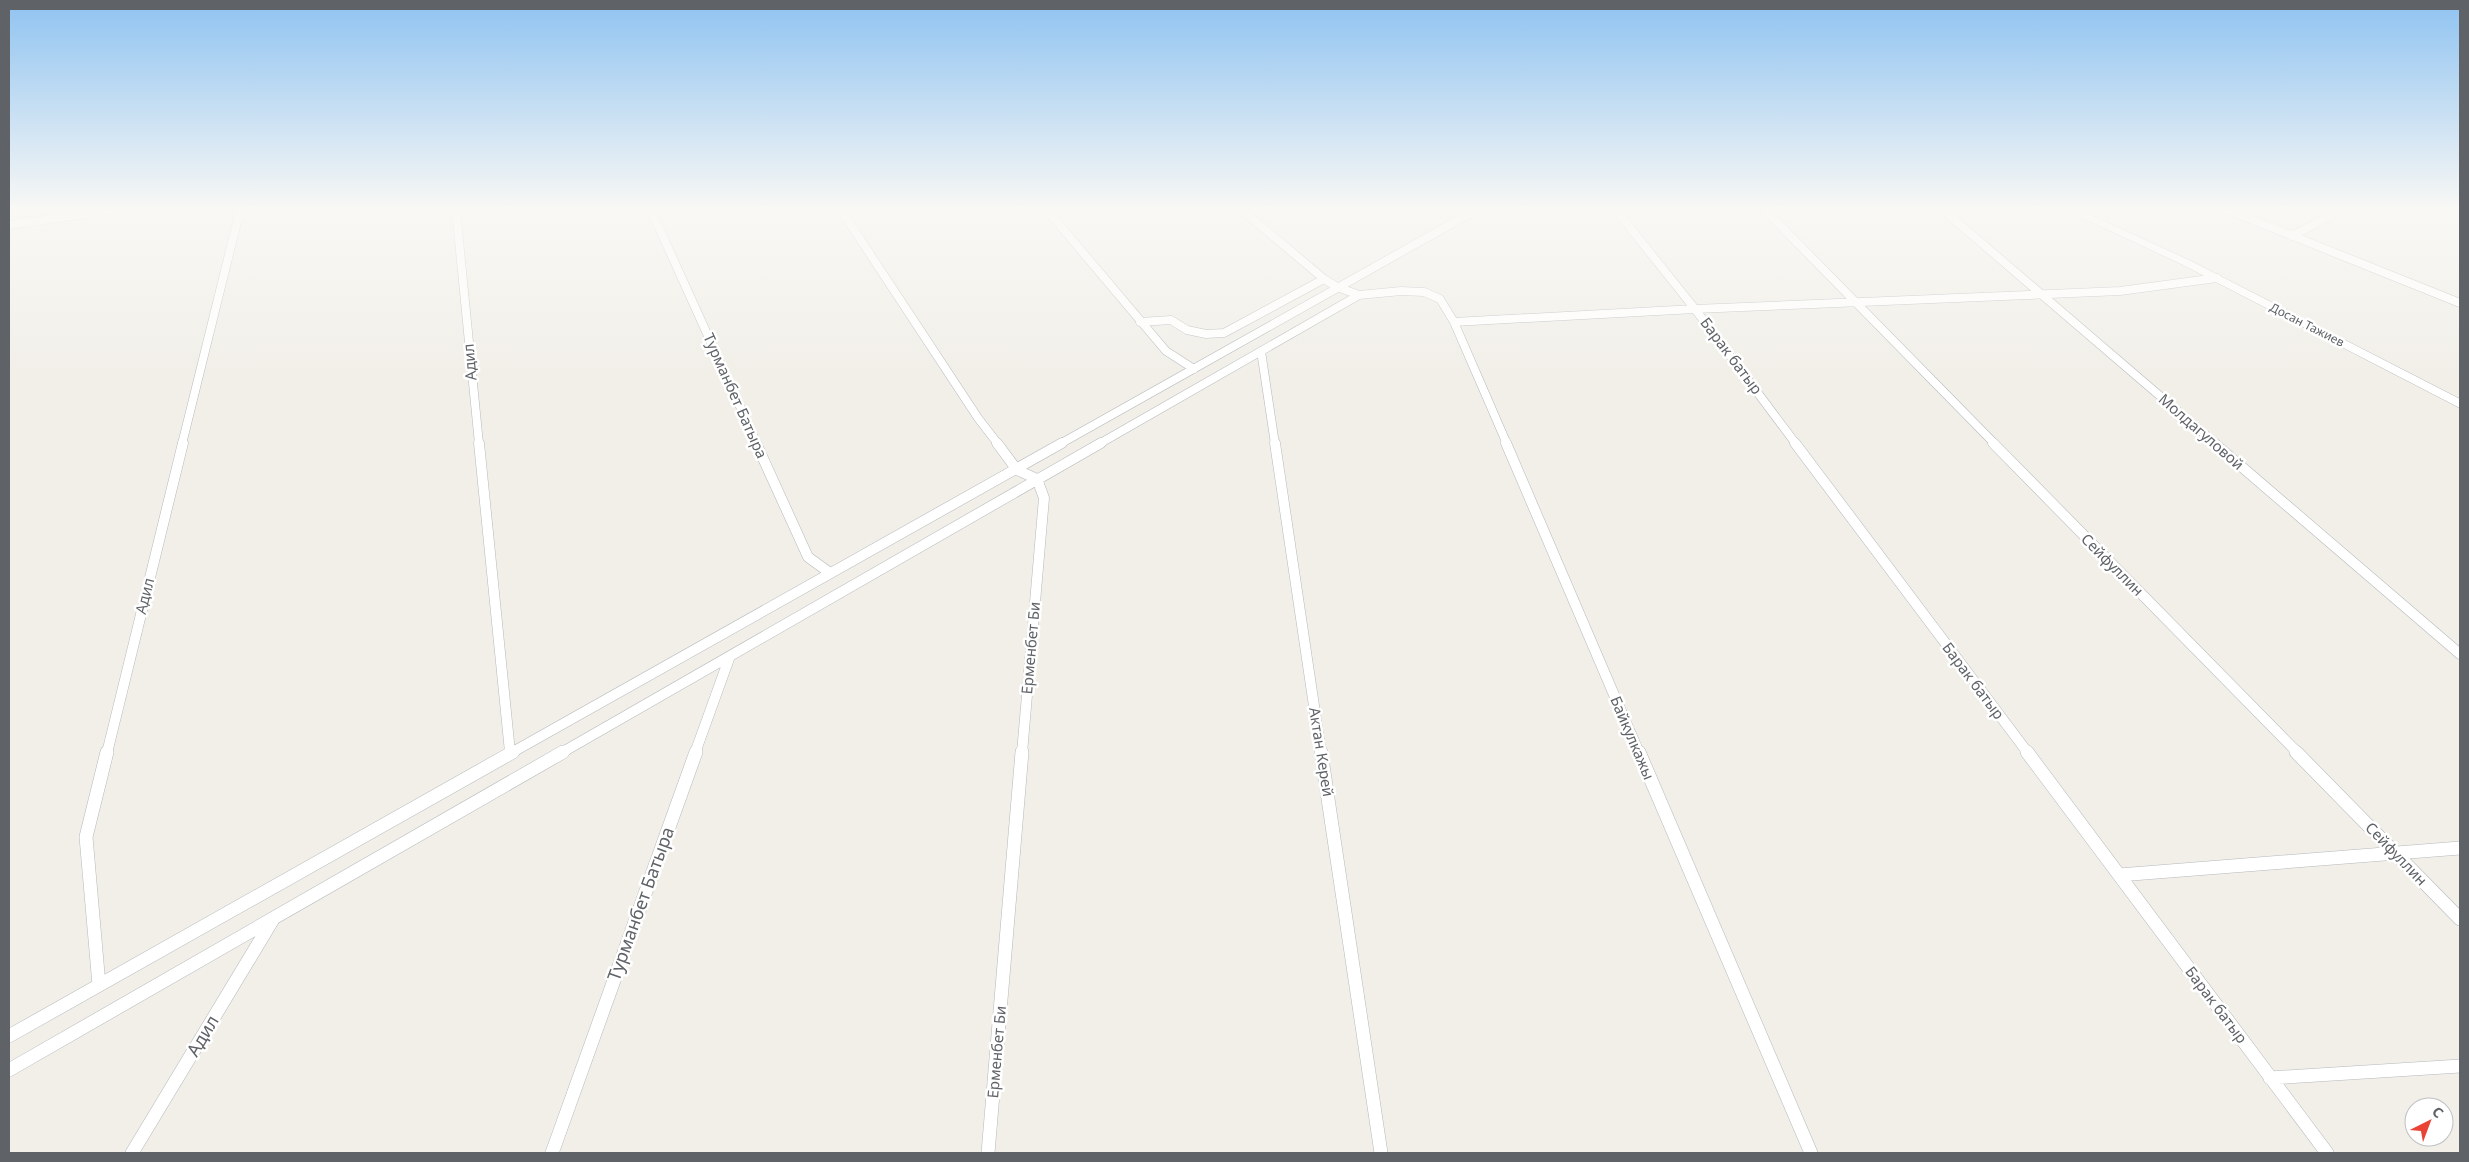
<svg xmlns="http://www.w3.org/2000/svg" width="2469" height="1162" viewBox="0 0 2469 1162" font-family="'Noto Sans',sans-serif">
<style>
.lines{fill:none;stroke-linecap:round;stroke-linejoin:round}
.street-far2-casing{stroke:#b5b8bc;stroke-width:9}
.street-far1-casing{stroke:#b5b8bc;stroke-width:11}
.street-casing{stroke:#b5b8bc;stroke-width:14}
.secondary-casing{stroke:#b6babf;stroke-width:1}
.street-far2{stroke:#fff;stroke-width:8}
.street-far1{stroke:#fff;stroke-width:10}
.street{stroke:#fff;stroke-width:13}
.secondary{fill:#fff;fill-rule:evenodd}
.labels{text-anchor:middle;stroke-width:5;stroke-linejoin:round;paint-order:stroke}
.far-street-label{font-size:12px;fill:#5f6368;stroke:#fff}
.street-label{font-size:15px;fill:#5f6368;stroke:#fff}
.near-street-label{font-size:18px;fill:#5f6368;stroke:#fff}
</style>
<rect width="100%" height="100%" fill="#f1efe8"/>
<g class="lines">
<defs>
<path id="street-far2" d="M 456,210 L 479,444
M 651,210 L 757,444
M 841,210 L 978,418 L 998,444
M 1047,210 L 1166,351 L 1194,369
M 1242,210 L 1324,279 L 1337,287 L 1359,295
M 1616,210 L 1695,309 L 1796,444
M 1765,210 L 1995,444
M 1943,210 L 2216,444
M 2228,210 L 2460,303
M 9,225 L 111,210
M 2292,236 L 2330,216 L 2333,210
M 1140,322 L 1171,320 L 1187,330 L 1206,334 L 1224,333 L 1324,279
M 1454,322 L 1695,309 L 2120,291 L 2217,278
M 1261,351 L 1275,444
M 182,444 L 240,210
M 1060,444 L 1476,210
M 1099,444 L 1359,295 L 1401,291 L 1424,292 L 1440,299 L 1454,322 L 1507,444"/>
<path id="street-far1" d="M 479,443 L 510,752
M 756,443 L 808,557 L 830,573
M 997,443 L 1017,470 L 1037,479 L 1044,498 L 1022,753
M 1275,443 L 1321,753
M 1506,443 L 1639,753
M 1795,443 L 2028,753
M 1993,443 L 2298,753
M 2214,443 L 2460,654
M 107,753 L 183,443
M 511,753 L 1062,443
M 561,753 L 1101,443
M 695,753 L 730,656"/>
<path id="street" d="M 1321,752 L 1381,1153
M 1639,752 L 1811,1153
M 2027,752 L 2327,1153
M 2296,752 L 2460,919
M 2119,875 L 2460,848
M 99,985 L 86,837 L 107,752
M 9,1036 L 513,752
M 9,1070 L 563,752
M 2270,1078 L 2460,1066
M 132,1153 L 272,921
M 552,1153 L 696,752
M 988,1153 L 1022,752"/>
<path id="secondary" d="M 2066,210 L 2080,210 L 2189,260 L 2460,399 L 2460,408 L 2181,264 Z"/>
</defs>
<use href="#street-far2" class="street-far2-casing"/>
<use href="#street-far1" class="street-far1-casing"/>
<use href="#street" class="street-casing"/>
<use href="#secondary" class="secondary-casing"/>
<use href="#street-far2" class="street-far2"/>
<use href="#street-far1" class="street-far1"/>
<use href="#street" class="street"/>
<use href="#secondary" class="secondary"/>
</g>
<linearGradient id="sky" x2="0" y2="1"><stop stop-color="#8fc3f1"/><stop offset="0.56" stop-color="#f9f8f5"/><stop offset="1" stop-color="#f9f8f5" stop-opacity="0"/></linearGradient>
<rect width="2469" height="373" fill="url(#sky)"/>
<g class="labels">
<g class="far-street-label">
<text transform="translate(2307 325) rotate(27)" y="4">Досан Тажиев</text>
</g>
<g class="street-label">
<text transform="translate(1731 356) rotate(53)" y="5">Барак батыр</text>
<text transform="translate(470 362) rotate(-95)" y="5">Адил</text>
<text transform="translate(735 396) rotate(66)" y="5">Турманбет Батыра</text>
<text transform="translate(2201 432) rotate(41)" y="5">Молдагуловой</text>
<text transform="translate(2112 565) rotate(45)" y="5">Сейфуллин</text>
<text transform="translate(145 596) rotate(-76)" y="5">Адил</text>
<text transform="translate(1031 648) rotate(-85)" y="5">Ерменбет Би</text>
<text transform="translate(1973 681) rotate(53)" y="5">Барак батыр</text>
<text transform="translate(1632 738) rotate(67)" y="5">Байкулкажы</text>
<text transform="translate(1321 752) rotate(81)" y="5">Актан Керей</text>
<text transform="translate(2396 854) rotate(46)" y="5">Сейфуллин</text>
<text transform="translate(2216 1005) rotate(53)" y="5">Барак батыр</text>
<text transform="translate(997 1052) rotate(-85)" y="5">Ерменбет Би</text>
</g>
<g class="near-street-label">
<text transform="translate(641 904) rotate(-70)" y="6">Турманбет Батыра</text>
<text transform="translate(203 1036) rotate(-59)" y="6">Адил</text>
</g>
</g>
<rect width="2469" height="1162" fill="none" stroke="#5f6368" stroke-width="20"/>
<g transform="translate(2429 1122) rotate(42)"><circle r="24" fill="#ffffff" stroke="#bfc1c3"/>
<path d="M0-4L9 19L0 12L-9 19Z" fill="#ea4335"/>
<text y="-8" font-size="14" font-weight="bold" text-anchor="middle" fill="#5f6368">С</text>
</g>
</svg>
